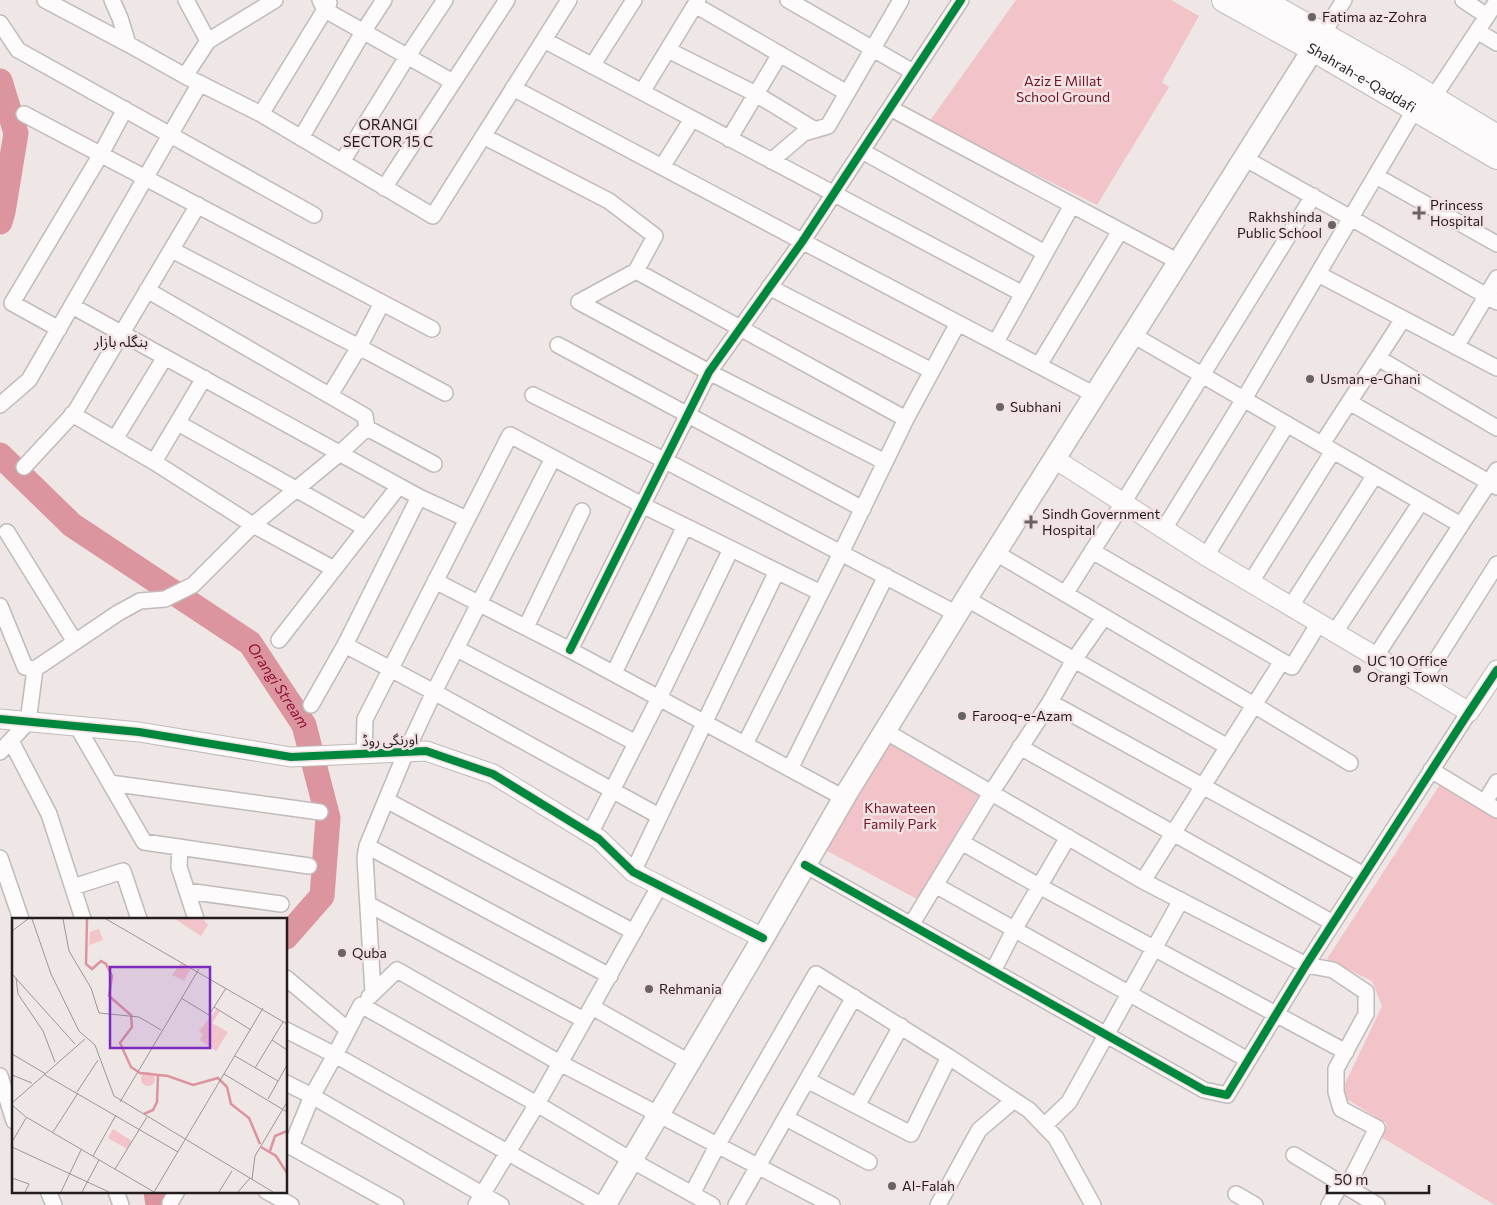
<svg xmlns="http://www.w3.org/2000/svg" width="1497" height="1205" viewBox="0 0 1497 1205" font-family="Commissioner,'Noto Sans Arabic',sans-serif">
<style>
.green{fill:#f2c3c8}
.lines{fill:none;stroke-linecap:round;stroke-linejoin:round}
.river{stroke:#dc949e;stroke-width:25}
.minor-casing{stroke:#c1babb;stroke-width:18}
.tertiary-casing{stroke:#c1babb;stroke-width:21}
.secondary-casing{stroke:#c1babb;stroke-width:24}
.primary-casing{stroke:#c1babb;stroke-width:26}
.minor{stroke:#fdfbfb;stroke-width:15}
.tertiary{stroke:#fdfbfb;stroke-width:19}
.secondary{stroke:#fdfbfb;stroke-width:21}
.primary{stroke:#fdfbfb;stroke-width:24}
.cycleway-casing{stroke:#f3e2e3;stroke-width:11}
.cycleway{stroke:#00873e;stroke-width:8}
.poi-dot{fill:#6a6364;stroke:#f3e2e3;stroke-width:2}
.labels{text-anchor:middle;stroke-width:5;stroke-linejoin:round;paint-order:stroke}
.poi-label{font-size:14px;fill:#231d1e;stroke:#f3e2e3;text-anchor:start}
.street-label{font-size:14px;fill:#231d1e;stroke:#f3e2e3}
.park-label{font-size:14px;fill:#6f142b;stroke:#f3e2e3}
.neighbourhood-label{font-size:15px;fill:#231d1e;stroke:#f3e2e3}
.water-label{font-size:15px;font-style:italic;fill:#8d1135;stroke:#f3e2e3}
.inset-river{fill:none;stroke:#dc949e;stroke-width:2.5}
.inset-road{fill:none;stroke:#9d9696;stroke-width:1}
.view{fill:#7b2cbf;fill-opacity:0.15;stroke:#7b2cbf;stroke-width:2.5}
.inset-edge{fill:none;stroke:#231d1e;stroke-width:2.5}
</style>
<rect width="100%" height="100%" fill="#efe6e6"/>
<path class="green" d="M 1016,0 L 1171,0 L 1199,16 L 1162,82 L 1169,87 L 1097,205 L 929,122 Z
M 885,731 L 983,788 L 917,899 L 816,845 Z
M 1441,783 L 1497,818 L 1497,1205 L 1495,1205 L 1381,1137 L 1387,1124 L 1345,1098 L 1344,1086 L 1382,1006 L 1372,981 L 1327,959 Z"/>
<g class="lines">
<g class="river">
<path d="M 0,81 L 16,133 L 3,212 L 0,222"/>
<path id="s1" d="M 0,455 L 72,525 L 250,643 L 304,725 L 328,818 L 322,896 L 286,937"/>
<path d="M 156,1191 L 158,1205"/>
</g>
<defs>
<path id="minor" d="M 45,0 L 128,44
M 112,0 L 120,18 L 128,44 L 185,76 L 261,114 L 433,216 L 569,0
M 320,0 L 325,10 L 453,82
M 788,0 L 913,72
M 1463,0 L 1487,16
M 695,5 L 847,93
M 0,23 L 18,50 L 314,215
M 1477,31 L 1497,43
M 1322,35 L 1344,0
M 544,40 L 1023,294
M 208,41 L 275,0
M 668,50 L 756,94 L 815,130
M 592,66 L 634,0
M 185,76 L 208,41 L 186,0
M 513,88 L 794,237 L 1095,395
M 642,92 L 698,0
M 1433,98 L 1497,1
M 890,108 L 1179,262
M 24,114 L 432,329
M 261,114 L 329,3
M 483,136 L 609,201 L 655,236 L 636,271
M 301,138 L 363,32 L 384,0
M 729,139 L 780,54
M 862,151 L 1045,253
M 1244,158 L 1351,218 L 1497,302
M 771,161 L 804,133 L 828,126 L 901,0
M 342,162 L 407,57 L 445,0
M 662,167 L 692,119
M 1376,176 L 1497,244
M 384,188 L 507,0
M 172,250 L 359,347 L 445,393
M 1318,274 L 1497,368
M 769,287 L 932,371
M 147,290 L 365,416 L 367,428
M 579,302 L 636,271 L 906,419
M 579,302 L 709,372 L 885,462
M 72,306 L 419,497
M 59,329 L 12,303 L 101,154 L 125,109
M 1133,335 L 1461,525 L 1376,656
M 996,342 L 1072,205
M 558,345 L 863,509
M 1456,347 L 1497,278
M 1378,358 L 1497,428
M 1039,365 L 1120,231
M 330,395 L 359,347 L 382,303
M 533,395 L 664,460 L 957,614
M 1349,402 L 1497,487
M 0,405 L 29,380 L 200,83
M 72,414 L 154,462 L 253,525 L 334,569
M 178,423 L 365,528
M 115,439 L 165,357
M 1322,444 L 1403,319
M 154,462 L 204,378
M 24,467 L 75,412 L 198,205
M 1461,525 L 1497,470
M 1164,529 L 1244,399 L 1415,109
M 7,532 L 75,642
M 1092,551 L 1282,661
M 996,553 L 1254,705 L 1350,763
M 1206,556 L 1287,424
M 435,581 L 570,650 L 844,798
M 1251,582 L 1333,451
M 1065,594 L 1123,503 L 1313,196
M 967,599 L 1228,747
M 0,606 L 25,667 L 35,669
M 1291,606 L 1375,475
M 526,627 L 582,511
M 1335,632 L 1421,502
M 279,640 L 399,486
M 345,645 L 434,692 L 659,816
M 457,649 L 636,743
M 570,650 L 709,372 L 802,242 L 961,0
M 614,673 L 685,526
M 1421,684 L 1497,564
M 1050,702 L 1364,875
M 311,705 L 345,645 L 419,497 L 467,519
M 77,726 L 144,842 L 309,866
M 885,731 L 1143,881 L 1306,965 L 1333,970 L 1366,992 L 1366,1014 L 1336,1069 L 1336,1092 L 1341,1109 L 1377,1128 L 1347,1187
M 11,741 L 49,814 L 83,919
M 745,744 L 841,553 L 906,419 L 958,323
M 1020,747 L 1333,923
M 0,752 L 28,722 L 35,669 L 118,613 L 140,601 L 165,599 L 193,585 L 253,525 L 340,453 L 367,428 L 434,464
M 364,754 L 365,719 L 510,435 L 642,505 L 821,593
M 790,769 L 886,576
M 1431,770 L 1497,810
M 110,783 L 320,812
M 386,800 L 634,932
M 1485,802 L 1497,782
M 590,834 L 659,698 L 731,549
M 961,842 L 1039,886 L 1346,1052
M 367,846 L 610,976
M 180,847 L 179,867 L 196,919
M 0,858 L 21,919
M 805,865 L 1204,1090 L 1227,1095 L 1306,965 L 1469,712
M 633,872 L 777,571
M 1143,881 L 1282,661 L 1292,667 L 1319,623
M 935,885 L 1248,1060
M 73,887 L 123,871 L 139,919
M 187,891 L 281,904
M 368,904 L 584,1020
M 911,925 L 991,793 L 1050,702 L 1074,660 L 1104,617
M 993,971 L 1014,930 L 1068,837
M 286,978 L 348,1030
M 373,993 L 365,857 L 367,846 L 406,752 L 434,692 L 553,458
M 369,997 L 397,970 L 560,1063 L 832,1205
M 592,1007 L 689,1062
M 286,1030 L 335,1055 L 601,1205
M 0,1076 L 14,1121
M 807,1080 L 911,1134 L 949,1057
M 286,1083 L 312,1096 L 501,1205
M 857,1106 L 901,1026
M 786,1118 L 869,1162
M 1044,1126 L 1069,1102 L 1181,900
M 286,1144 L 396,1205
M 291,1147 L 312,1096 L 335,1055 L 361,1005 L 537,1104 L 631,1160 L 712,1205
M 1294,1155 L 1377,1205
M 48,1191 L 54,1205
M 116,1191 L 121,1205
M 266,1191 L 291,1205
M 692,1194 L 718,1144 L 816,974 L 949,1057 L 1029,1110 L 1056,1138 L 1093,1205
M 1236,1194 L 1255,1205
M 170,1203 L 177,1191
M 476,1205 L 537,1104 L 660,885
M 736,1205 L 854,997
M 938,1205 L 979,1130 L 1014,1100
M 1329,1205 L 1341,1184"/>
<path id="tertiary" d="M 1055,459 L 1206,556 L 1469,712 L 1497,670
M 0,719 L 139,732 L 291,757 L 426,751 L 493,774 L 599,839 L 633,872 L 763,938"/>
<path id="secondary" d="M 605,1205 L 763,938 L 848,791 L 971,591 L 1322,35"/>
<g id="primary">
<path id="s2" d="M 1224,0 L 1313,49 L 1497,157"/>
<path d="M 1261,0 L 1403,80 L 1497,137"/>
</g>
</defs>
<use href="#minor" class="minor-casing"/>
<use href="#tertiary" class="tertiary-casing"/>
<use href="#secondary" class="secondary-casing"/>
<use href="#primary" class="primary-casing"/>
<use href="#minor" class="minor"/>
<use href="#tertiary" class="tertiary"/>
<use href="#secondary" class="secondary"/>
<use href="#primary" class="primary"/>
<defs>
<path id="cycleway" d="M 570,650 L 709,372 L 802,242 L 961,0
M 0,719 L 139,732 L 291,757 L 426,751 L 493,774 L 599,839 L 633,872 L 763,938
M 805,865 L 1204,1090 L 1227,1095 L 1306,965 L 1469,712 L 1497,670"/>
</defs>
<use href="#cycleway" class="cycleway-casing"/>
<use href="#cycleway" class="cycleway"/>
</g>
<g class="poi-dot">
<circle cx="1312" cy="17" r="5"/>
<path d="M1416.5 205.5h5v5h5v5h-5v5h-5v-5h-5v-5h5z"/>
<circle cx="1332" cy="225" r="5"/>
<circle cx="1310" cy="379" r="5"/>
<circle cx="1000" cy="407" r="5"/>
<path d="M1028.5 514.5h5v5h5v5h-5v5h-5v-5h-5v-5h5z"/>
<circle cx="1357" cy="669" r="5"/>
<circle cx="962" cy="716" r="5"/>
<circle cx="342" cy="953" r="5"/>
<circle cx="649" cy="989" r="5"/>
<circle cx="892" cy="1186" r="5"/>
</g>
<g class="labels">
<g class="poi-label">
<text x="1322" y="22">Fatima az-Zohra</text>
<text x="1430" y="210">Princess<tspan x="1430" dy="16">Hospital</tspan></text>
<text x="1322" y="222" text-anchor="end">Rakhshinda<tspan x="1322" dy="16">Public School</tspan></text>
<text x="1320" y="384">Usman-e-Ghani</text>
<text x="1010" y="412">Subhani</text>
<text x="1042" y="519">Sindh Government<tspan x="1042" dy="16">Hospital</tspan></text>
<text x="1367" y="666">UC 10 Office<tspan x="1367" dy="16">Orangi Town</tspan></text>
<text x="972" y="721">Farooq-e-Azam</text>
<text x="352" y="958">Quba</text>
<text x="659" y="994">Rehmania</text>
<text x="902" y="1191">Al-Falah</text>
</g>
<g class="street-label">
<text dy="5" stroke="none"><textPath href="#s2" startOffset="158">Shahrah-e-Qaddafi</textPath></text>
<text transform="translate(390 740) rotate(-2)" y="5">اورنگی روڈ</text>
</g>
<g class="park-label">
<text x="1063" y="86">Aziz E Millat<tspan x="1063" dy="16">School Ground</tspan></text>
<text x="900" y="813">Khawateen<tspan x="900" dy="16">Family Park</tspan></text>
</g>
<g class="neighbourhood-label">
<text x="388" y="130">ORANGI<tspan x="388" dy="17">SECTOR 15 C</tspan></text>
<text x="121" y="347">بنگلہ بازار</text>
</g>
<g class="water-label">
<text dy="5" stroke="none"><textPath href="#s1" startOffset="365">Orangi Stream</textPath></text>
</g>
</g>
<g transform="translate(12 918)">
<rect width="275" height="275" fill="#efe6e6"/>
<path d="M 163,1 L 191,1 L 196,7 L 189,18 ZM 87,11 L 91,22 L 77,27 L 78,14 ZM 169,45 L 179,50 L 172,63 L 160,57 ZM 205,91 L 208,93 L 200,105 L 216,114 L 204,133 L 188,122 L 191,116 L 187,113 ZM129 161a7 7 0 1 1 14 0a7 7 0 1 1-14 0ZM 101,211 L 120,223 L 115,231 L 96,220 Z" fill="#f2c3c8"/>
<path class="inset-river" d="M 75,1 L 74,46 L 80,51 L 89,43 L 94,46 L 100,58 L 97,78 L 119,97 L 120,109 L 108,125 L 119,149 L 128,155 L 156,158 L 181,167 L 206,160 L 215,169 L 219,186 L 237,200 L 248,226M 132,196 L 141,192 L 145,184 L 146,158M 249,229 L 264,238 L 275,255M 258,233 L 263,218 L 275,213"/>
<path class="inset-road" d="M 20,1 L 39,56 L 67,113 L 83,127 L 102,178 L 261,274M 51,1 L 57,33 L 79,70 L 87,95 L 127,99 L 149,112M 94,1 L 275,106M 0,13 L 16,1M 0,56 L 63,126M 4,60 L 6,76 L 31,113 L 43,144M 169,80 L 197,97 L 214,70M 202,89 L 239,112M 260,122 L 275,132M 0,136 L 34,156M 223,138 L 266,163M 243,150 L 271,104M 212,156 L 275,194M 0,157 L 20,165M 33,157 L 166,234M 65,174 L 86,142M 256,181 L 275,147M 108,184 L 187,51M 0,185 L 73,121M 0,187 L 14,199 L 142,274M 41,214 L 66,175M 0,224 L 14,200M 0,229 L 97,274M 81,238 L 104,197M 103,251 L 135,199M 0,260 L 17,266 L 13,274M 240,261 L 243,238 L 275,184M 49,274 L 69,232M 70,274 L 87,242M 142,274 L 251,90M 207,274 L 220,253M 226,274 L 238,260"/>
<path class="view" d="M 98,49 L 198,49 L 198,130 L 98,130 Z"/>
<rect width="275" height="275" class="inset-edge"/>
</g>
<path d="M1327 1185v8h102v-8" fill="none" stroke="#231d1e" stroke-width="2.5"/>
<text x="1334" y="1185" font-size="15" fill="#231d1e" stroke="#f3e2e3" stroke-width="4" paint-order="stroke">50 m</text>
</svg>
